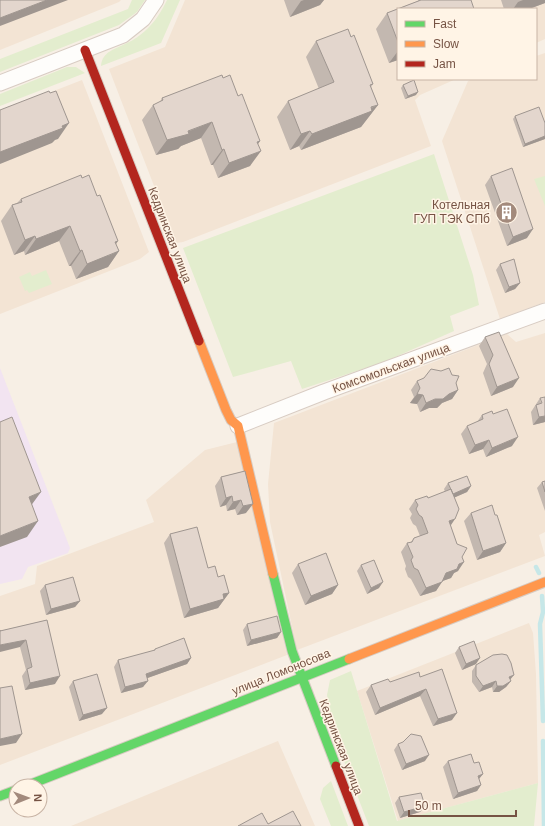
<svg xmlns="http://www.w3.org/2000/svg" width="545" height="826" viewBox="0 0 545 826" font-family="Helvetica,sans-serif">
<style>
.residential{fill:#f3e4d4}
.education{fill:#f2e4f1}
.green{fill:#e3edce}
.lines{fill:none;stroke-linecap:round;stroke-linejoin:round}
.stream{stroke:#c6e7e8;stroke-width:4.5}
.street-casing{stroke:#d8ccc3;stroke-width:17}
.fast-casing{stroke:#d7cbc2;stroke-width:11}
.slow-casing{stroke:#d7cbc2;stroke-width:11}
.jam-casing{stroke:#d7cbc2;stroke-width:11}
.street{stroke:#fefdfb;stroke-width:15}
.fast{stroke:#63d668;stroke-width:9}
.slow{stroke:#ff974d;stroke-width:9}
.jam{stroke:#b3261e;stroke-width:9}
.wall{fill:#c3b8b0}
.shaded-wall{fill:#9f9690}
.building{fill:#e3d6cd;stroke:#9f9690}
.labels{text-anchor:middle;stroke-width:3;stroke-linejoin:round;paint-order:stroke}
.poi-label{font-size:12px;fill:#765344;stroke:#fff4e6;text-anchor:end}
.street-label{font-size:12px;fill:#765344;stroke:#fff4e6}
</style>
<rect width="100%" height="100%" fill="#f7efe5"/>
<path class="residential" d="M 0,0 L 121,0 L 119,2 L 0,50 Z
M 185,0 L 545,0 L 545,39 L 536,43 L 536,9 L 398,9 L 398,79 L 456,79 L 420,95 L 415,100 L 431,146 L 183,242 L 176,243 L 109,69 L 165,47 Z
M 545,53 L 545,302 L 500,319 L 442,141 L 468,81 L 473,79 L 536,79 L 536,56 Z
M 82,80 L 149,252 L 140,259 L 0,314 L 0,112 Z
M 545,333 L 545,532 L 539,535 L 545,556 L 297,650 L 270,522 L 268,484 L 274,423 L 507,334 L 516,342 Z
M 237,442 L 287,655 L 0,765 L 0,596 L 35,584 L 37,566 L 154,522 L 146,500 L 205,450 Z
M 529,623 L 533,633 L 536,674 L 538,783 L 398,821 L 357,691 Z
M 278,741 L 315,826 L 71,826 Z"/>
<path class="education" d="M 0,368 L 70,548 L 68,553 L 28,567 L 22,579 L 0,584 Z"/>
<path class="green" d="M 132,0 L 145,0 L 137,12 L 119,25 L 0,72 L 0,59 L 128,9 Z
M 167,0 L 180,0 L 161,43 L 101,66 C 102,51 116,49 127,43 C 134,40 140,35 145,31 C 155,22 161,12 167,0 Z
M 67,67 L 76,67 L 85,73 L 0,106 L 0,94 Z
M 434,154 L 473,275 L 479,305 L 450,316 L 454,331 L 384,362 L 302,389 L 291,361 L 233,377 L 183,248 Z
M 545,176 L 545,206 L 534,179 Z
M 46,270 L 52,284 L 29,293 L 27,290 L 25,291 L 19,277 L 30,272 L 32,276 Z
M 351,671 L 397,821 L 538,783 L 534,826 L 369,826 L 324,709 L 329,707 L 327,695 L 330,680 Z
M 331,781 L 348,826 L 331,826 L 320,799 L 323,788 Z"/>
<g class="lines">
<path class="stream" d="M 536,567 L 539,573
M 542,596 L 543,612 L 540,624 L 543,721
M 543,741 L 544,826"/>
<defs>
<path id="street" d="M 0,83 L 123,35 L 143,19 L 156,0
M 238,426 L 324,392 L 545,311"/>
<path id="fast" d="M 273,574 L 292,651 L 336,766
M 26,786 L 349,659
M 0,796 L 16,790"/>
<path id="slow" d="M 199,341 L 226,410 L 231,420 L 238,426 L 273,574
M 349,659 L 545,582"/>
<path id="jam" d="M 85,50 L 199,341
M 336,766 L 359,826"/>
</defs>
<use href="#street" class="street-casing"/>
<use href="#fast" class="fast-casing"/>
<use href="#slow" class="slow-casing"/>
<use href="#jam" class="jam-casing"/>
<use href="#street" class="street"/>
<use href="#fast" class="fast"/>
<use href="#slow" class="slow"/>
<use href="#jam" class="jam"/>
</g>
<path class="wall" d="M 284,0 L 324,0 L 320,5 L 290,17 Z
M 418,0 L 471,0 L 398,9 L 398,60 L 389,63 L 376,29 L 387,13 L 418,1 Z
M 501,0 L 545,0 L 545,3 L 529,9 L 504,9 Z
M 351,37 L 373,84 L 371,87 L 378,105 L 361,127 L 301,150 L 299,146 L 290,150 L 277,117 L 288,101 L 319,89 L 306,57 L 316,41 Z
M 223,78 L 238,96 L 260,141 L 258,144 L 250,166 L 218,178 L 213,165 L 211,165 L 201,138 L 181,146 L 178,149 L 156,155 L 142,120 L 153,105 L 160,102 L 162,98 Z
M 403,85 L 416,95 L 405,99 L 401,88 Z
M 515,116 L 545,123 L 545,139 L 523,147 L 513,119 Z
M 491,176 L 527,238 L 507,246 L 485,185 Z
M 21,199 L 116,244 L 119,251 L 108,267 L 76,279 L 71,266 L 69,266 L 59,241 L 25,255 L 24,251 L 14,255 L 1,221 L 12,205 L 17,203 Z
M 500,264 L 520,283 L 515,289 L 505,293 L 496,270 Z
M 485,337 L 513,387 L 491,396 L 483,373 L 487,364 L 479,346 Z
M 417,381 L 456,383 L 458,390 L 452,399 L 442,403 L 437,408 L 429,408 L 420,412 L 417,404 L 410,403 L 414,397 L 411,390 Z
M 540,398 L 545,422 L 533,425 L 531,412 Z
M 493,414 L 512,446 L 486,457 L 483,449 L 469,454 L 461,434 L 467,426 L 477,422 L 482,415 Z
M 245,471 L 246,513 L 237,515 L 235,509 L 227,511 L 226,505 L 220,507 L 215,486 L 221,477 Z
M 545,481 L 545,511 L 537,488 L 542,482 Z
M 448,483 L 471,486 L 467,492 L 455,497 L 450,525 L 462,557 L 458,571 L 454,573 L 451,578 L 442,581 L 436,591 L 420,596 L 411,579 L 408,577 L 405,569 L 406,566 L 401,552 L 407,543 L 411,542 L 414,538 L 420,536 L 416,526 L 413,524 L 410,518 L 412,514 L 409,509 L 415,500 L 428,498 L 445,492 L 444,489 Z
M 471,513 L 506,543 L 500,552 L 477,560 L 464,521 Z
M 170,534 L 218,577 L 229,593 L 218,608 L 184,618 L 164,543 Z
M 298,564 L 338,585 L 332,594 L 305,605 L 292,573 Z
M 361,565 L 379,588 L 367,594 L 357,571 Z
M 45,585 L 80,601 L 75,607 L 46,615 L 40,591 Z
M 47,620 L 55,684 L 25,690 L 22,676 L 26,670 L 20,647 L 0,631 Z
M 247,624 L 281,632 L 277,638 L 247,646 L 243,630 Z
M 459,647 L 476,664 L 462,670 L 455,653 Z
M 155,649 L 191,658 L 187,664 L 147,678 L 143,687 L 121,693 L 114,667 L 118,660 L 153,651 Z
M 476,665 L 510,680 L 511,681 L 506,687 L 499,692 L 493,692 L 492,687 L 479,692 L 472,682 L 472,671 Z
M 420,677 L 452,720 L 433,726 L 420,696 L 375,715 L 366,692 L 371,685 Z
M 73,681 L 102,714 L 79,721 L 69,687 Z
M 398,744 L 425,761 L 402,770 L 394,750 Z
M 448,761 L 483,774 L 479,779 L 481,785 L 477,791 L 453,799 L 443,767 Z
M 399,797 L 425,806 L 420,812 L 400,818 L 395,803 Z"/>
<path class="shaded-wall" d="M 47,0 L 68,0 L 0,26 L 0,18 Z
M 304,0 L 324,0 L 320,5 L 290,17 L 301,1 Z
M 523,0 L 545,0 L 545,3 L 529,9 L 513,9 L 518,2 Z
M 398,51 L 398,60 L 389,63 Z
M 418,92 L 416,95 L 405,99 L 408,96 Z
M 378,105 L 361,127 L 301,150 L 312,134 Z
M 212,122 L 201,138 L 181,146 L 178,149 L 156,155 L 167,140 Z
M 69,123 L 58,139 L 55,140 L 52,143 L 0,164 L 0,152 Z
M 310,131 L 299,146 L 290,150 L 301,134 Z
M 545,136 L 545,139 L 523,147 L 525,144 Z
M 260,141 L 250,155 L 261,151 L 250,166 L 218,178 L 229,163 L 257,142 Z
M 224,149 L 213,165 L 211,165 L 222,150 Z
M 70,226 L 59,241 L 25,255 L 36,239 Z
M 533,229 L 527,238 L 507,246 L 513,237 Z
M 35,236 L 24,251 L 14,255 L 25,240 Z
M 118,241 L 108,256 L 119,251 L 108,267 L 76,279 L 87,264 L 115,242 Z
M 82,250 L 71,266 L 69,266 L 80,251 Z
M 520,283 L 515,289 L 505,293 L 509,287 Z
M 519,378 L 513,387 L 491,396 L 497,387 Z
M 458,390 L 452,399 L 442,403 L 437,408 L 429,408 L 420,412 L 426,403 Z
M 417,394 L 423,395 L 417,404 L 410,403 Z
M 545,416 L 545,422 L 533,425 L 539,417 Z
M 518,437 L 512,446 L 486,457 L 492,448 Z
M 489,440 L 483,449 L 469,454 L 475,445 Z
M 471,486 L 467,492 L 449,500 L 453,494 Z
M 41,492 L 30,507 L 29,497 Z
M 232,496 L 226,505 L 220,507 L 226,498 Z
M 241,500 L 235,509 L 227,511 L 233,502 Z
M 253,504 L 246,513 L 237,515 L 243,506 Z
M 455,519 L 449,528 L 449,521 Z
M 38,521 L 27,537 L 0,547 L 0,536 Z
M 506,543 L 500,552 L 477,560 L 483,551 Z
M 464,562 L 458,571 L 454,573 L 451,578 L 440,582 L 446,573 L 459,564 Z
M 383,582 L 379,588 L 367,594 L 371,588 Z
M 442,582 L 436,591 L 420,596 L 426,588 Z
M 338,585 L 332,594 L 305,605 L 311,596 Z
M 229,593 L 218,608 L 184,618 L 190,609 L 223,594 Z
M 80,601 L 75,607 L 46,615 L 51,609 Z
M 281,632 L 277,638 L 247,646 L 251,640 Z
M 26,640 L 20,647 L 0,652 L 0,645 Z
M 191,658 L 187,664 L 142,680 L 146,674 Z
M 480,658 L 476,664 L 462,670 L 466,664 Z
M 514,675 L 509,681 L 509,677 Z
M 60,676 L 55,684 L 25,690 L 30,683 Z
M 148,681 L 143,687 L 121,693 L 125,687 Z
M 496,681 L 492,687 L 479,692 L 483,686 Z
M 511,681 L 506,687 L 499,692 L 493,692 L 497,686 Z
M 426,689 L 420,696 L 375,715 L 380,708 Z
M 107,708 L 102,714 L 79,721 L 83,715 Z
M 457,713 L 452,720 L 433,726 L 438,719 Z
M 22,734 L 16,743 L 0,746 L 0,739 Z
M 429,755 L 425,761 L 402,770 L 406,764 Z
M 483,774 L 478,780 L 478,776 Z
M 481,785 L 477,791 L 453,799 L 458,793 Z
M 425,806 L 420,812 L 400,818 L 404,812 Z"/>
<path class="building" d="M 0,0 L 47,0 L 0,18 Z
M 421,0 L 471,0 L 474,9 L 398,9 L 398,42 L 387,13 Z
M 348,29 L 351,37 L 354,35 L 373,84 L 370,85 L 378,105 L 371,107 L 372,111 L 312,134 L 310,131 L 301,134 L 288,101 L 334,82 L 316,41 Z
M 222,75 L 223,78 L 230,75 L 238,96 L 242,94 L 260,141 L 257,142 L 261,151 L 229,163 L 224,149 L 222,150 L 212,122 L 188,131 L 189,134 L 167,140 L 153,105 L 163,100 L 162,98 Z
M 414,80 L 418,92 L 408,96 L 403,85 Z
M 49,91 L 50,93 L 56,91 L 69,123 L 62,126 L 63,128 L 0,152 L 0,110 Z
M 539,107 L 545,123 L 545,136 L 525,144 L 515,116 Z
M 512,168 L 533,229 L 513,237 L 491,176 Z
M 81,175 L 82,178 L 89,175 L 97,196 L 100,195 L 118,241 L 115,242 L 119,251 L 87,264 L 82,250 L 80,251 L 70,226 L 36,239 L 35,236 L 25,240 L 12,205 L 22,202 L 21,199 Z
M 514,259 L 520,283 L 509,287 L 500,264 Z
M 499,332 L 519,378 L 497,387 L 489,364 L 493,355 L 485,337 Z
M 449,368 L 452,375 L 459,376 L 456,383 L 458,390 L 449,394 L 443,399 L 435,399 L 426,403 L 423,395 L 417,394 L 420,388 L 417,381 L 424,378 L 431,369 L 441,371 Z
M 545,397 L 545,416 L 539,417 L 536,405 L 542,403 L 540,398 Z
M 507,409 L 518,437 L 492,448 L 489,440 L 475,445 L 467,426 L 483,419 L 482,415 L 492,411 L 493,414 Z
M 12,417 L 41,492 L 29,497 L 38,521 L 0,536 L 0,422 Z
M 245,471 L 253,504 L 243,506 L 241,500 L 233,502 L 232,496 L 226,498 L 221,477 Z
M 467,476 L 471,486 L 453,494 L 448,483 Z
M 545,481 L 545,492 L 542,482 Z
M 451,489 L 459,509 L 455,519 L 449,521 L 457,544 L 467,548 L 462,557 L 464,562 L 459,564 L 457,569 L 446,573 L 442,582 L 426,588 L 418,570 L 414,568 L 411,560 L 413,557 L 407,543 L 412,542 L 414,538 L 428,533 L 422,517 L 419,515 L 416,509 L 418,505 L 415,500 L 427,496 L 428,498 Z
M 492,505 L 495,515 L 497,515 L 506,543 L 483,551 L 471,513 Z
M 197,527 L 208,568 L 215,566 L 218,577 L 224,575 L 229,593 L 223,594 L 224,599 L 190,609 L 170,534 Z
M 326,553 L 338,585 L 311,596 L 298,564 Z
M 374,560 L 383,582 L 371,588 L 361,565 Z
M 73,577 L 80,601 L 51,609 L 45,585 Z
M 277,616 L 281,632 L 251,640 L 247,624 Z
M 47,620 L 60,676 L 30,683 L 27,669 L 32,667 L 26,640 L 0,645 L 0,630 L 0,631 Z
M 184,638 L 191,658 L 146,674 L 148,681 L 125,687 L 118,660 L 155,650 L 155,649 Z
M 474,641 L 480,658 L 466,664 L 459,647 Z
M 502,654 L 507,655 L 511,663 L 514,675 L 509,677 L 511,681 L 503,686 L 497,686 L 496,681 L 483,686 L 476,676 L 476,665 L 493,655 Z
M 442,669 L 457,713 L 438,719 L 426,689 L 380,708 L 371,685 L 388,679 L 390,682 L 419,672 L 420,677 Z
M 97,674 L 107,708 L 83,715 L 73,681 Z
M 12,686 L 22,734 L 0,739 L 0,688 Z
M 411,734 L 421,736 L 429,755 L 406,764 L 398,744 L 403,742 Z
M 471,754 L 474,763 L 479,762 L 483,774 L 478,776 L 481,785 L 458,793 L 448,761 Z
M 421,793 L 425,806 L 404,812 L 399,797 Z
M 293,811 L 301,826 L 238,826 L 262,813 L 268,824 Z"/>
<defs>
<symbol id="building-disc" viewBox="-11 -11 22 22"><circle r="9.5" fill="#a38a7c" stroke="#fff4e6"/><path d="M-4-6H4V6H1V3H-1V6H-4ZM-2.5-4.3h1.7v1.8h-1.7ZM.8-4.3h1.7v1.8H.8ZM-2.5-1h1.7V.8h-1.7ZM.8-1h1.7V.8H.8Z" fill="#fff"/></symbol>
</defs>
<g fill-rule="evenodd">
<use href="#building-disc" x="494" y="200" width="25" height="25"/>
</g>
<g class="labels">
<g class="poi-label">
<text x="490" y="209">Котельная<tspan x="490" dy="14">ГУП ТЭК СПб</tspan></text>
</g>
<g class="street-label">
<text transform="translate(170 235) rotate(69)" y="4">Кедринская улица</text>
<text transform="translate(391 368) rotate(-20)" y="4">Комсомольская улица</text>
<text transform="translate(281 672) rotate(-22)" y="4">улица Ломоносова</text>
<text transform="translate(341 747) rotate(69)" y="4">Кедринская улица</text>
</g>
</g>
<rect x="397" y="8" width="140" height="72" fill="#fff4e6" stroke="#c8b4a5"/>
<rect x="405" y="21" width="20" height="6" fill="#63d668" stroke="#c8b4a5"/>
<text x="433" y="28" font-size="12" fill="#765344">Fast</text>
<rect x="405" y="41" width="20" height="6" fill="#ff974d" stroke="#c8b4a5"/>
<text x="433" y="48" font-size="12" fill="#765344">Slow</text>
<rect x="405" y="61" width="20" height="6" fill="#b3261e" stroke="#c8b4a5"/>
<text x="433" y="68" font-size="12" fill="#765344">Jam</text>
<g transform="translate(28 798) rotate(89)"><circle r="19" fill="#fff4e6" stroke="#c8b4a5"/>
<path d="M0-3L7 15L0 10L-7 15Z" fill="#a38a7c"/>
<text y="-6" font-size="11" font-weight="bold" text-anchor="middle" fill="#765344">N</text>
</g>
<path d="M409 810v6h107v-6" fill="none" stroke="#765344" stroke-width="2"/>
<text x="415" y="810" font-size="12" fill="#765344" stroke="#fff4e6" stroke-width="3" paint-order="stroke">50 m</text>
</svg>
